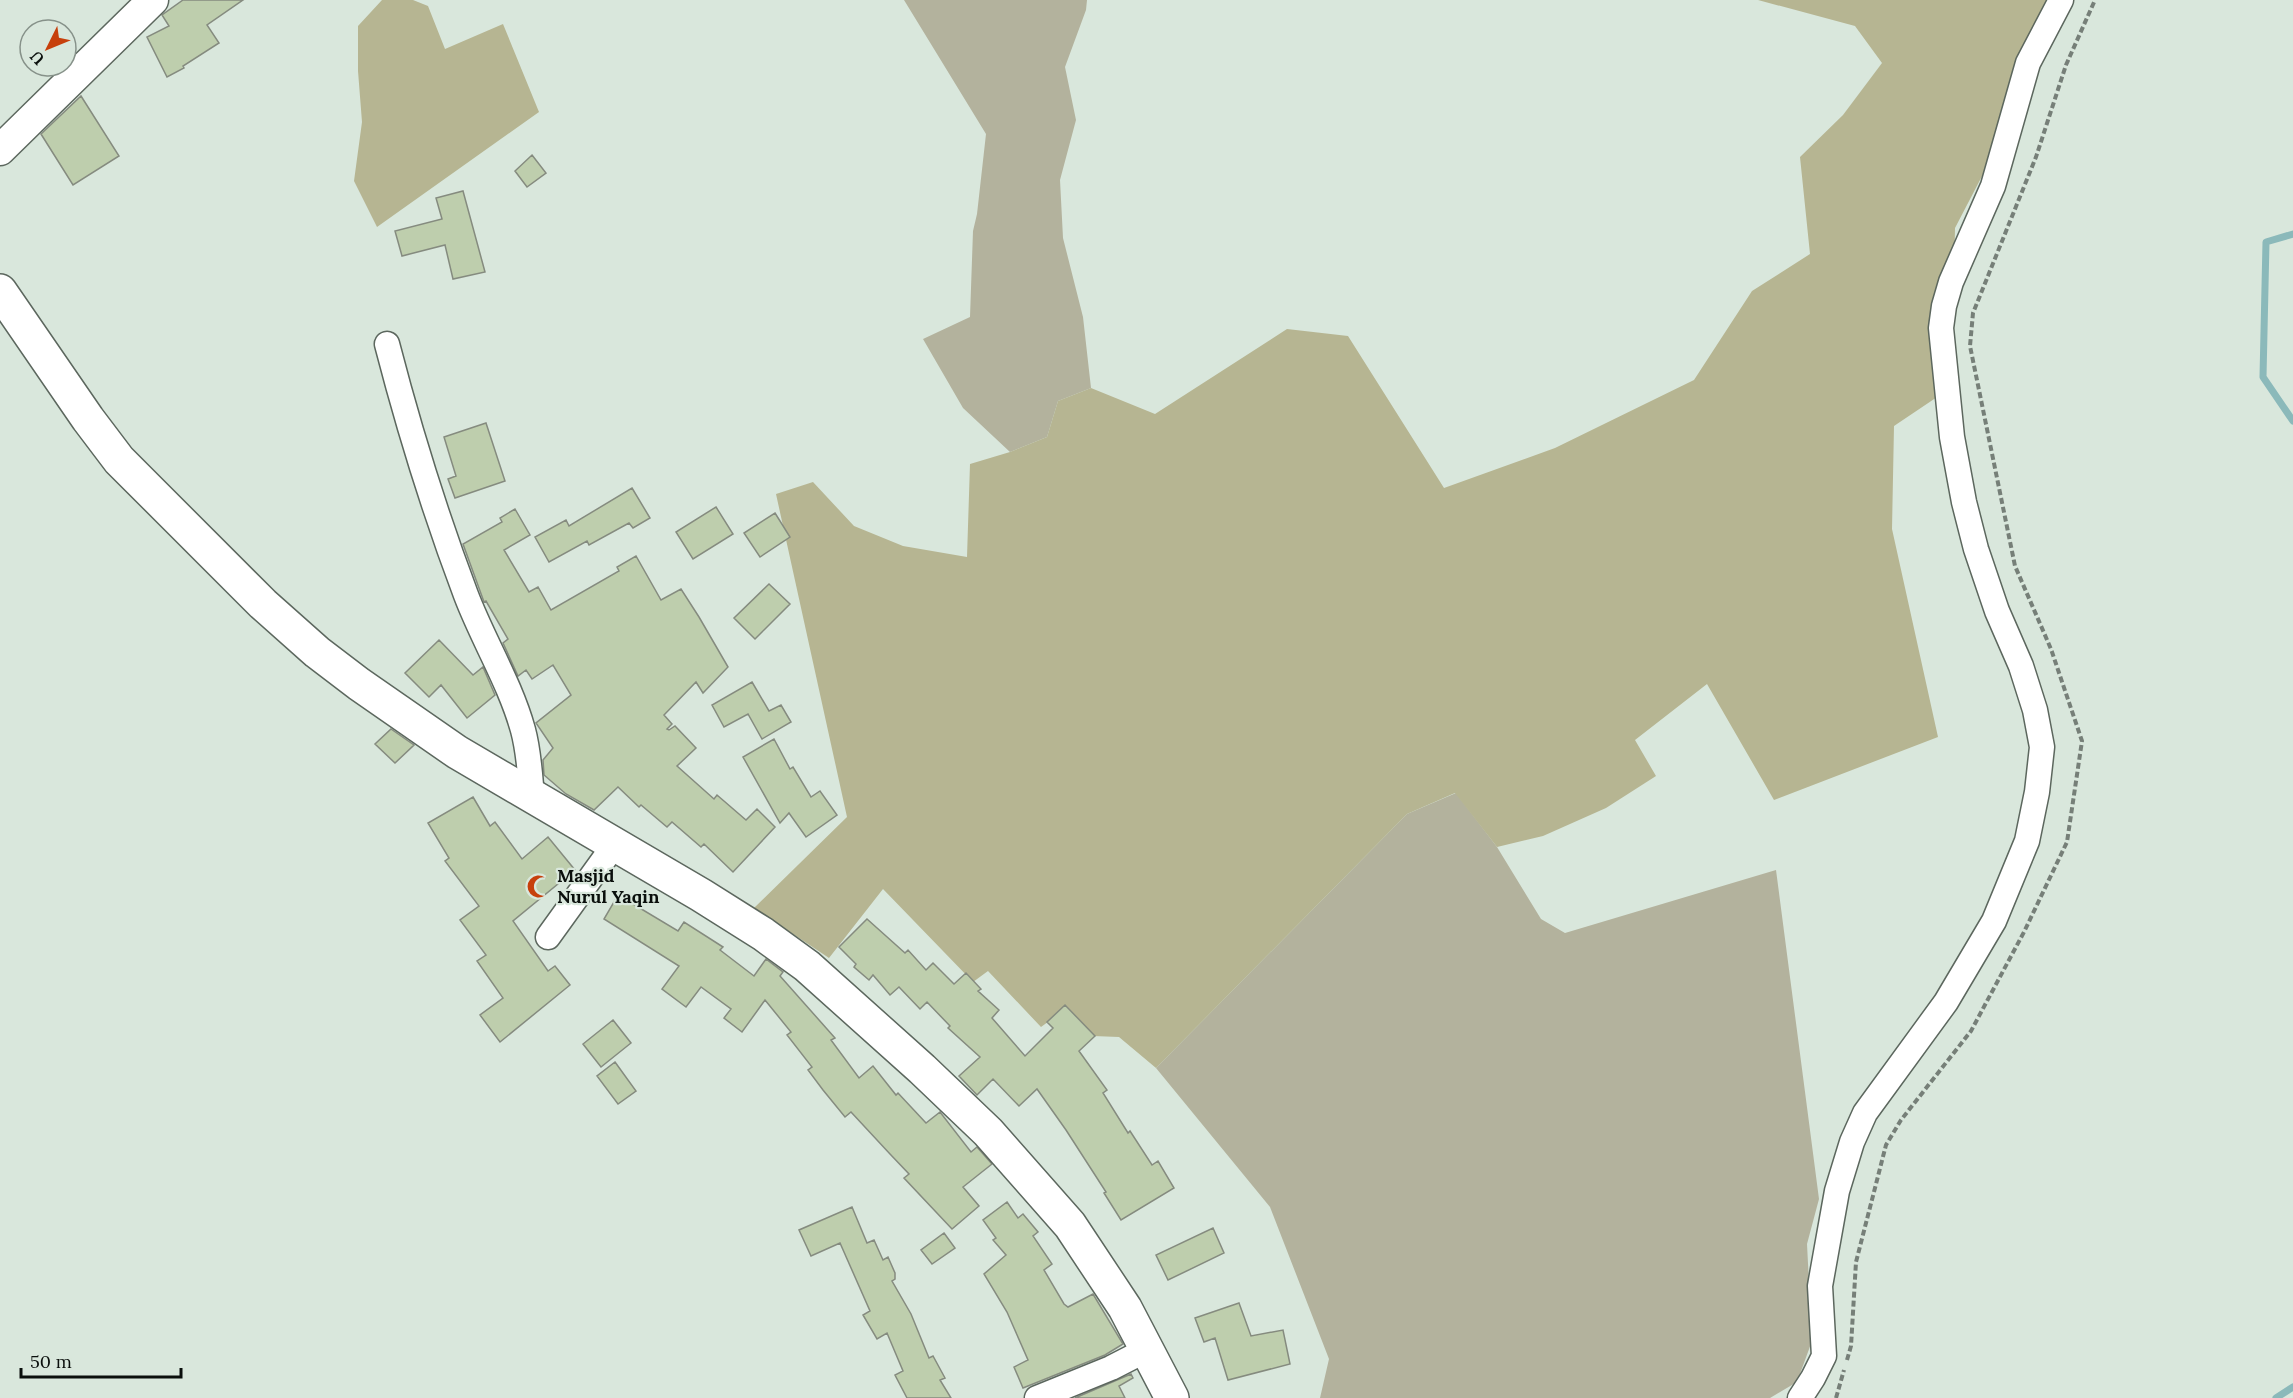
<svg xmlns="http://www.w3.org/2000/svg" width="2293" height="1398" viewBox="0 0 2293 1398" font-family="Lora,serif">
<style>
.green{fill:#b3b29d}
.forest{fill:#b6b592}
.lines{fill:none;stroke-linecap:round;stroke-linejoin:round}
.stream{stroke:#8bb9ba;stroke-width:7}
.building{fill:#becead;stroke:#858b7f;stroke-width:1.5}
.minor-casing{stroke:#5c675e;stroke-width:27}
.tertiary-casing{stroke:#5c675e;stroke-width:33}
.secondary-casing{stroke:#5c675e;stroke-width:36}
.path{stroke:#767f78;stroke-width:4;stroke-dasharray:6 3;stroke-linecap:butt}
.minor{stroke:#fff;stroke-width:24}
.tertiary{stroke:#fff;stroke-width:30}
.secondary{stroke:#fff;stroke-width:33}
.labels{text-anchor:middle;stroke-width:4.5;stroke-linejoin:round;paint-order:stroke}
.poi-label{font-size:18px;font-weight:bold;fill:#0a0f0c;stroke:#d9e7dc;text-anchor:start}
</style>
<rect width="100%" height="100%" fill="#d9e7dc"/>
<path class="green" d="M 904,0 L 1087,0 L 1086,10 L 1065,67 L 1076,120 L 1060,180 L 1063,238 L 1083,317 L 1091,388 L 1058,401 L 1047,437 L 1010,452 L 963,408 L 923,339 L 970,317 L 973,231 L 977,214 L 986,134 Z
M 1456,793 L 1497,847 L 1541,919 L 1565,933 L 1776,870 L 1819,1199 L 1807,1244 L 1812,1341 L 1797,1382 L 1770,1398 L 1320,1398 L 1329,1359 L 1270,1207 L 1156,1068 L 1407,814 Z"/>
<path class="forest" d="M 382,0 L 413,0 L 428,6 L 445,49 L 503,24 L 539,112 L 377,227 L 354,181 L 362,122 L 358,71 L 358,26 Z
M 1758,0 L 2069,0 L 2057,32 L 1955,228 L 1952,387 L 1894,426 L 1892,529 L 1938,737 L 1774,800 L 1707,684 L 1635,740 L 1656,776 L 1606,808 L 1543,836 L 1497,847 L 1455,793 L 1407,814 L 1156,1068 L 1119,1037 L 1093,1036 L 1067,1008 L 1041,1027 L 988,971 L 973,982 L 883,889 L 829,958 L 754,908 L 847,817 L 776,494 L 813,482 L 854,526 L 903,546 L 967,557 L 970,464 L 1010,452 L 1047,437 L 1058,401 L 1091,388 L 1155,414 L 1287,329 L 1348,336 L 1444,488 L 1555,448 L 1694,380 L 1752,291 L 1810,254 L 1800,157 L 1843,115 L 1882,63 L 1855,26 Z"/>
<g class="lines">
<path class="stream" d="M 2293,234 L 2266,242 L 2263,377 L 2293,421
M 2276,1398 L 2293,1387"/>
</g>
<path class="building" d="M 183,0 L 243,0 L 207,25 L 219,43 L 183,66 L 184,68 L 167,77 L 147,37 L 169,26 L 162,15 Z
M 81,96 L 119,156 L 73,185 L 41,134 Z
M 532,155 L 546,173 L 527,187 L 515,171 Z
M 463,191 L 485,272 L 453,279 L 445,245 L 402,256 L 395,231 L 442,219 L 436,198 Z
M 486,423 L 505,481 L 455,498 L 448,479 L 456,476 L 444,437 Z
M 632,488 L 650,518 L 633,528 L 629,523 L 589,545 L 587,541 L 549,562 L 535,537 L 566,520 L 569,526 Z
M 716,507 L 733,534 L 693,559 L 676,532 Z
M 515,509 L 530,535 L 504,550 L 529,592 L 538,587 L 551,610 L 619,571 L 617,567 L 636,556 L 661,600 L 681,589 L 699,617 L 728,667 L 703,693 L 696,682 L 664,715 L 672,724 L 667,729 L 669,730 L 675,726 L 696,748 L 677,766 L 714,799 L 717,795 L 746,820 L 757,809 L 775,827 L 733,872 L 704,844 L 701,847 L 672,822 L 667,827 L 641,805 L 639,807 L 618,787 L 594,810 L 566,794 L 544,775 L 543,760 L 553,748 L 536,723 L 571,695 L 553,665 L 532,679 L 526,670 L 518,676 L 503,643 L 508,639 L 486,601 L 484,602 L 463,544 L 502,522 L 500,518 Z
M 775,513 L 790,537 L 760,557 L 744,533 Z
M 769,584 L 790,604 L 755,639 L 734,618 Z
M 439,640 L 473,675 L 483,667 L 495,695 L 467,718 L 441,685 L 429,697 L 405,673 Z
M 752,682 L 769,711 L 781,705 L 791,722 L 762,739 L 748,714 L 724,727 L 712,705 Z
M 391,729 L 414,745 L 395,763 L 375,744 Z
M 774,739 L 790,769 L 793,767 L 811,797 L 820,791 L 837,815 L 806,837 L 789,813 L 780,823 L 743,757 Z
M 473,797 L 490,826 L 495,822 L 522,859 L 548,837 L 575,870 L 513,921 L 548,971 L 555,966 L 570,985 L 500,1042 L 480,1015 L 503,998 L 477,961 L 486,955 L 460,920 L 479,906 L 445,861 L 449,858 L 428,823 Z
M 618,895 L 678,931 L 684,922 L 723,947 L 720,950 L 754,976 L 766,959 L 783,972 L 780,976 L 835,1038 L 831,1040 L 859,1078 L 873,1066 L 896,1095 L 898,1093 L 926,1123 L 940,1112 L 971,1152 L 977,1147 L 992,1164 L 963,1187 L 979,1206 L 952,1229 L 904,1178 L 909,1174 L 890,1154 L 851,1112 L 845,1117 L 823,1090 L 808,1070 L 812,1067 L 787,1035 L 791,1032 L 765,1000 L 742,1032 L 724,1018 L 731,1009 L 701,987 L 686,1007 L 662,989 L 679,966 L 604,919 Z
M 867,919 L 905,953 L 908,950 L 926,970 L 933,963 L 954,984 L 966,973 L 981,989 L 978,991 L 999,1010 L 992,1018 L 1025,1056 L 1053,1028 L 1047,1022 L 1065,1005 L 1095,1036 L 1079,1051 L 1107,1090 L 1103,1093 L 1128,1133 L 1130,1131 L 1152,1165 L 1158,1161 L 1174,1188 L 1121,1220 L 1104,1193 L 1106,1192 L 1066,1130 L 1037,1089 L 1019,1106 L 993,1079 L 977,1095 L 959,1076 L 980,1057 L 948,1028 L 950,1026 L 927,1002 L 920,1009 L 899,987 L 890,995 L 873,975 L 869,980 L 854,967 L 856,964 L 839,947 Z
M 613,1020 L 631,1043 L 601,1067 L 583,1044 Z
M 615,1062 L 636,1091 L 618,1104 L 597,1076 Z
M 1007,1202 L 1018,1218 L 1023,1214 L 1038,1232 L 1033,1236 L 1052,1264 L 1044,1270 L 1064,1304 L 1068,1307 L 1093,1294 L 1123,1344 L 1105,1355 L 1023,1388 L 1014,1367 L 1028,1360 L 1007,1312 L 984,1274 L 1006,1255 L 993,1240 L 996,1238 L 983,1220 Z
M 852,1207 L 867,1243 L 874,1240 L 883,1260 L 888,1257 L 895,1273 L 895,1279 L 892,1281 L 911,1314 L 929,1358 L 933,1356 L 945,1378 L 940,1380 L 951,1398 L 907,1398 L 895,1375 L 903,1371 L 887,1333 L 877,1339 L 863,1315 L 870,1311 L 840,1243 L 811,1256 L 799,1230 Z
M 1213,1228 L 1224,1253 L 1168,1280 L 1156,1255 Z
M 944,1233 L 955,1248 L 932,1264 L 921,1250 Z
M 1239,1303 L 1251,1336 L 1283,1330 L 1290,1364 L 1228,1380 L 1215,1338 L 1204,1342 L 1195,1318 Z
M 1131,1374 L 1133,1378 L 1119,1386 L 1125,1398 L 1075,1398 Z"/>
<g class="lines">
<defs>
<path id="minor" d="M 387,344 C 409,429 435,513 466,595 C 483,640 510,683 523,730 C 529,752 530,774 532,797
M 548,937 L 615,844
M 1037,1398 L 1111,1368 L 1148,1349
M 1800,1398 L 1813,1378 L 1824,1356 L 1820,1286 L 1837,1191 L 1852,1142 L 1865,1113 L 1946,1002 L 1994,921 L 2027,841 L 2037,792 L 2042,747 L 2035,710 L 2021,666 L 1997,611 L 1976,549 L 1964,502 L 1952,437 L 1941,328 L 1944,306 L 1951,282 L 1993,186 L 2028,63 L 2061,0"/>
<path id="tertiary" d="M 0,150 L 153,0"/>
<path id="secondary" d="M 0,291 L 88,419 L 119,460 L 263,604 L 317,652 L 359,684 L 457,752 L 701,895 L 763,934 L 807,966 L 922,1069 L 988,1132 L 1070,1225 L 1125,1308 L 1172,1398"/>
</defs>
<use href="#minor" class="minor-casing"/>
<use href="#tertiary" class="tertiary-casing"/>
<use href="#secondary" class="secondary-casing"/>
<path class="path" d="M 1847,1360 L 1851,1346 L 1856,1262 L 1886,1145 L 1901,1120 L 1971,1031 L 2024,932 L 2067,842 L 2082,741 L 2051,649 L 2015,566 L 1970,346 L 1973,313 L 2036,157 L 2066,65 L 2095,0
M 1836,1398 L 1844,1370"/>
<use href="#minor" class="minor"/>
<use href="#tertiary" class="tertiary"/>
<use href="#secondary" class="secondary"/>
</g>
<defs>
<symbol id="mosque-bare" viewBox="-9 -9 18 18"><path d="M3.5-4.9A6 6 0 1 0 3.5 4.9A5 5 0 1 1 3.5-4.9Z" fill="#c7400c" stroke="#d9e7dc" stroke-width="2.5" paint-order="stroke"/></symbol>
</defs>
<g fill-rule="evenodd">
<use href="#mosque-bare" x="522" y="870" width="33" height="33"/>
</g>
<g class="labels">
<g class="poi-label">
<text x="557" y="882">Masjid<tspan x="557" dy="21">Nurul Yaqin</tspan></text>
</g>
</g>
<g transform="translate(48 48) rotate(227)"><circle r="28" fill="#d9e7dc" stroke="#869189" stroke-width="1.5"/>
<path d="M0-4.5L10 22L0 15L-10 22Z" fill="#c7400c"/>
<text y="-9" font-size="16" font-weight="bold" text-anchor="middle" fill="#0a0f0c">U</text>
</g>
<path d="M21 1368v9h160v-9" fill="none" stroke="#0a0f0c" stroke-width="3"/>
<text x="30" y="1368" font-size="18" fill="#0a0f0c" stroke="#d9e7dc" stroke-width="4.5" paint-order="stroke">50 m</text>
</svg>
